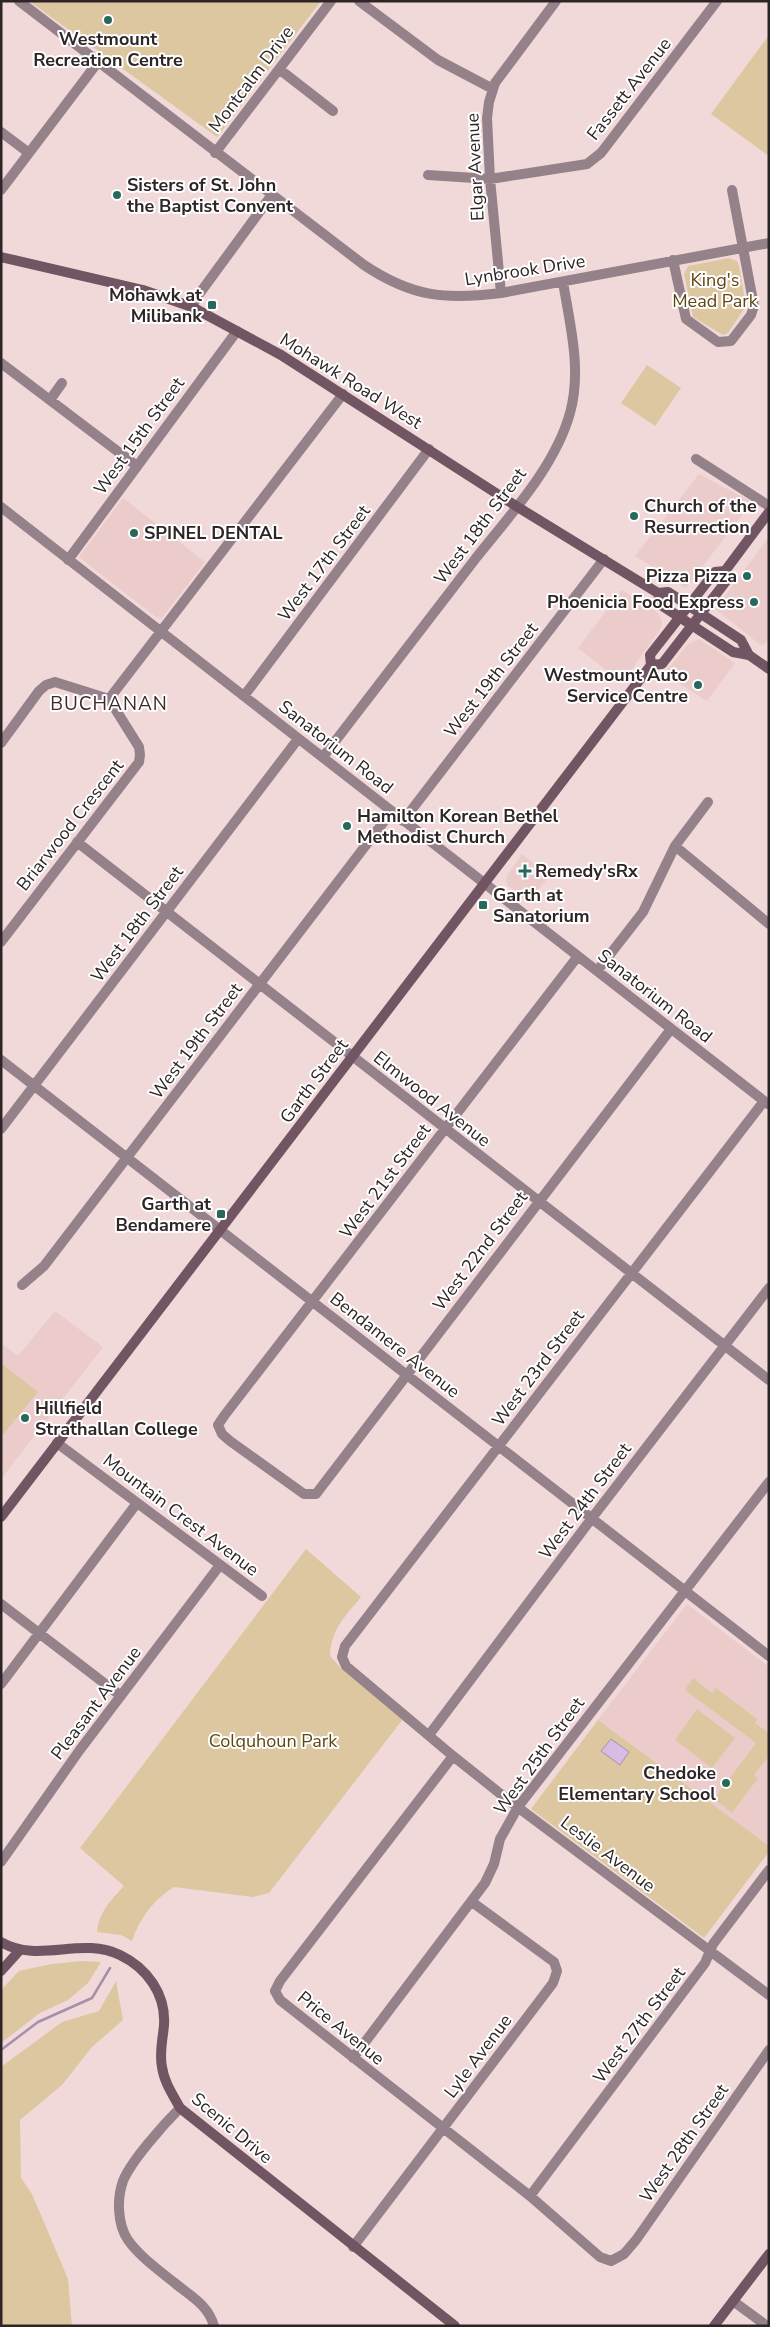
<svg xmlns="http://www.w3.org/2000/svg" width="770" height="2327" viewBox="0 0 770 2327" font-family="'Nunito Sans',sans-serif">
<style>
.built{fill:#ebcccb}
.green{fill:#ddc7a1}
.water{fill:#d9bce4;stroke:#a68fab}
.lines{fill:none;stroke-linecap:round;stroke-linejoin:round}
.stream{stroke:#a68fab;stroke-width:2.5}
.street{stroke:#95818a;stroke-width:10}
.secondary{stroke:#715562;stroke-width:10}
.poi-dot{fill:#27695a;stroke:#fff;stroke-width:2}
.labels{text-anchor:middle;stroke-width:4;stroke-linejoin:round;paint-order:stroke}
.poi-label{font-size:18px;font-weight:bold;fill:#2e2626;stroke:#fff;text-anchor:start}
.street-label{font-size:18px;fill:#2e2626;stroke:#fff}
.park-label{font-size:18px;fill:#5f4613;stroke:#fff}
.neighbourhood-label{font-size:19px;letter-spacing:1px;fill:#3b2a2a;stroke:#fff}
</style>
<rect width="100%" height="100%" fill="#f0d9d8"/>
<path class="built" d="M 699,474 L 752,502 L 686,588 L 635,556 Z
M 123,498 L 205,562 L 161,619 L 156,617 L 79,557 Z
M 769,537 L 769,639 L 762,646 L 715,609 Z
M 622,590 L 657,612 L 661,618 L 662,624 L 659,631 L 622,683 L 578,648 Z
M 699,639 L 735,663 L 707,701 L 664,674 L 688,644 Z
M 522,854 L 549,876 L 528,903 L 507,885 L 506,877 Z
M 55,1311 L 103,1347 L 1,1479 L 1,1343 L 18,1356 Z
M 687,1604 L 769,1667 L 769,1846 L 598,1720 Z"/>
<path class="green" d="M 29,1 L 321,1 L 217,137 Z
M 769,35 L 769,156 L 711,114 Z
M 729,258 L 737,261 L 739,266 L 746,306 L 728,333 L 723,335 L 693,317 L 684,274 L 688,266 Z
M 647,365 L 681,388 L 655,426 L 621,403 Z
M 1,1363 L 38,1392 L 1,1437 Z
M 306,1549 L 361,1597 C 345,1617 331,1629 330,1656 L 340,1667 L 403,1719 L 269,1893 L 253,1897 L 174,1887 C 153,1900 140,1918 132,1941 L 121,1935 L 97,1932 C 99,1912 111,1900 124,1886 L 80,1848 Z
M 693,1678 L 712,1693 L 716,1688 L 757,1719 L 755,1723 L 769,1733 L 769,1756 L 754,1775 L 758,1778 L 732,1813 L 714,1799 L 756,1743 L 685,1690 Z
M 697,1709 L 735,1738 L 712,1768 L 675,1740 Z
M 598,1720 L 769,1846 L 769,1852 L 704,1938 L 531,1809 Z
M 81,1961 L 101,1962 L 88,1983 L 68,2000 L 40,2013 L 1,2043 L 1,1990 L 19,1971 L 52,1964 Z
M 116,1981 L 123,2020 L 92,2047 L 62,2085 L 20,2120 L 21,2178 L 32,2194 L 68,2279 L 72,2326 L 1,2326 L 1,2067 L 62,2022 L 99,2011 Z"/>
<path class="water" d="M 611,1739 L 629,1752 L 620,1765 L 601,1751 Z"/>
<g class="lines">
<path class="stream" d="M 1,2050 L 38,2022 L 92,1998 L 110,1968"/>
<path class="street" d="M 19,1 L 364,265 C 412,297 445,300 501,293 L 769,243
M 359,1 L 438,60 L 493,89
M 279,69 L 333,111
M 1,132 L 29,153
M 215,153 L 331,1
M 428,175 L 490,179 L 587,164 L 601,153 L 717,1
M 1,190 L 98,62
M 673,260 L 686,319 L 718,342 L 731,341 L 751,315 L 754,306 L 732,190
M 501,293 L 490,179 L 487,118 L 489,102 L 495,83 L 556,1
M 192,307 L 197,297 L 271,196
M 1,363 L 137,466
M 50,400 L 62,383
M 696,459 L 769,506
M 1,507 L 768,1104
M 68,560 L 237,331
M 244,696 L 429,449
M 109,699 L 343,394
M 1,743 L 39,691 L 46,685 L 55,682 L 109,699 L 139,747 L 140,755 L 139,762 L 1,942
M 323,757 C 374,691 425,625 476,558 C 510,515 555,467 570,413 C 582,370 570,325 563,282
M 403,821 L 604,559
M 77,842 L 769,1380
M 675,846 L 769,924
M 578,956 L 224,1416 L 218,1425 L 222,1434 L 230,1441 L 304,1494 L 316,1494 L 671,1029
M 597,971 L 643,912 L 675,846 L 708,802
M 1,1060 L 769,1656
M 764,1101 L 345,1646 L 342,1657 L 346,1666 L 453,1756 L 512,1803 L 769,1995
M 1,1129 L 298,739
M 22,1285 L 44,1266 L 392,811
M 57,1443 L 262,1596
M 1,1604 L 121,1696
M 1,1684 L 137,1503
M 429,1735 L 592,1518 L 769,1288
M 453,1756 L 280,1981 L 275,1991 L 280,2000 L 530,2196 L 600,2257 L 611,2261 L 624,2254 L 636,2240 L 769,2050
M 1,1862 L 79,1751 L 220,1565
M 353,2058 L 485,1883 L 494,1864 L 500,1839 L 518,1807 L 769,1482
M 180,2108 C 164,2124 131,2161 123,2181 C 117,2198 117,2224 128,2240 C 140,2257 160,2271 176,2284 C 192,2297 208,2305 214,2326
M 530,2196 L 705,1963 L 713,1944 L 769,1870
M 353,2247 L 553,1983 L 557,1971 L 554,1962 L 472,1902
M 733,2301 L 767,2326"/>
<path class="secondary" d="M 1,257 L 143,290 L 192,307 L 281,355 L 516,506 L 658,593 L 668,592 L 741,640 L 749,655 L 769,669
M 658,593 L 661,605 L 733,652 L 749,655
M 651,665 L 662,664 L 727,580 L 725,571 L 769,512
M 1,1517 L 651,665 L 650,655 L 715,572 L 725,571
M 1,1942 C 39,1964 81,1936 120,1955 C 147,1968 166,1994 164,2025 C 163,2038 159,2053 162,2067 C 164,2082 173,2095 180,2108 L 455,2326
M 1,1971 L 19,1951
M 714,2326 L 769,2254"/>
</g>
<g class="poi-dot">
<circle cx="108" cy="20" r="5"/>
<circle cx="117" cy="195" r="5"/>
<rect x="207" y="300" width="10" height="10" rx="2.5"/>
<circle cx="634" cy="516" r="5"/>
<circle cx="134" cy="533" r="5"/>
<circle cx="747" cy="576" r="5"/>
<circle cx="754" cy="602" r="5"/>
<circle cx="698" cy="685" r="5"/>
<circle cx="347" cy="826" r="5"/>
<path d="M522.5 863.5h5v5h5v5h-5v5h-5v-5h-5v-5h5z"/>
<rect x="478" y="900" width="10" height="10" rx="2.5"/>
<rect x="216" y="1209" width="10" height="10" rx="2.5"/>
<circle cx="25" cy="1418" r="5"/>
<circle cx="726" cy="1783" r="5"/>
</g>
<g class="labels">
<g class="poi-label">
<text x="108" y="45" text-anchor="middle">Westmount<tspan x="108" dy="21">Recreation Centre</tspan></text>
<text x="127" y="191">Sisters of St. John<tspan x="127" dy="21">the Baptist Convent</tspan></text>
<text x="202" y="301" text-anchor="end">Mohawk at<tspan x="202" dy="21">Milibank</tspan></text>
<text x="644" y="512">Church of the<tspan x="644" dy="21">Resurrection</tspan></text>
<text x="144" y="539">SPINEL DENTAL</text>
<text x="737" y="582" text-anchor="end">Pizza Pizza</text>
<text x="744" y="608" text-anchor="end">Phoenicia Food Express</text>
<text x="688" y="681" text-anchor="end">Westmount Auto<tspan x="688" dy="21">Service Centre</tspan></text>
<text x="357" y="822">Hamilton Korean Bethel<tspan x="357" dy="21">Methodist Church</tspan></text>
<text x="535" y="877">Remedy'sRx</text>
<text x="493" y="901">Garth at<tspan x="493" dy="21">Sanatorium</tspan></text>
<text x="211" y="1210" text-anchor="end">Garth at<tspan x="211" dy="21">Bendamere</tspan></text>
<text x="35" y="1414">Hillfield<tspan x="35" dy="21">Strathallan College</tspan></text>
<text x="716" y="1779" text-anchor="end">Chedoke<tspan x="716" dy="21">Elementary School</tspan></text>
</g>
<g class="street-label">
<text transform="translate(251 79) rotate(-53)" y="6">Montcalm Drive</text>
<text transform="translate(629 89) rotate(-52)" y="6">Fassett Avenue</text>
<text transform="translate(475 167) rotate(-93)" y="6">Elgar Avenue</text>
<text transform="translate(525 270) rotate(-9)" y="6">Lynbrook Drive</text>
<text transform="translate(351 381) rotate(32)" y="6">Mohawk Road West</text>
<text transform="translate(139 436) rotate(-54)" y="6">West 15th Street</text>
<text transform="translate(480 526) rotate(-53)" y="6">West 18th Street</text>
<text transform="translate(324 563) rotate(-53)" y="6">West 17th Street</text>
<text transform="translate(491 680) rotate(-52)" y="6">West 19th Street</text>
<text transform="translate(336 747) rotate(38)" y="6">Sanatorium Road</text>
<text transform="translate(70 825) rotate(-52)" y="6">Briarwood Crescent</text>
<text transform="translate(137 924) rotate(-53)" y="6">West 18th Street</text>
<text transform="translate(655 996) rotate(38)" y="6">Sanatorium Road</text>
<text transform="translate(196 1041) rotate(-53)" y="6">West 19th Street</text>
<text transform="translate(314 1081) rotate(-53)" y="6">Garth Street</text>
<text transform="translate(432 1099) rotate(38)" y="6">Elmwood Avenue</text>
<text transform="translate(385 1181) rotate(-53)" y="6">West 21st Street</text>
<text transform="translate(480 1251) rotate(-53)" y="6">West 22nd Street</text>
<text transform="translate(395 1345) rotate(38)" y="6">Bendamere Avenue</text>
<text transform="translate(538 1368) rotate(-53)" y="6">West 23rd Street</text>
<text transform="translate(585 1501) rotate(-53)" y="6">West 24th Street</text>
<text transform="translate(181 1515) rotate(37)" y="6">Mountain Crest Avenue</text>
<text transform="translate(96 1703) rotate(-53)" y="6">Pleasant Avenue</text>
<text transform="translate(539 1756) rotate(-54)" y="6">West 25th Street</text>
<text transform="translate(608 1854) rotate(37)" y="6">Leslie Avenue</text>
<text transform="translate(639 2025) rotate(-53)" y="6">West 27th Street</text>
<text transform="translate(341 2028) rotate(39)" y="6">Price Avenue</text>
<text transform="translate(478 2056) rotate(-53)" y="6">Lyle Avenue</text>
<text transform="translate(232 2128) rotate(40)" y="6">Scenic Drive</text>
<text transform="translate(684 2143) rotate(-55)" y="6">West 28th Street</text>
</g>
<g class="park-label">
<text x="715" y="286">King's<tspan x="715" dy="21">Mead Park</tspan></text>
<text x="273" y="1747">Colquhoun Park</text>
</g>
<g class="neighbourhood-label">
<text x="109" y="710">BUCHANAN</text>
</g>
</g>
<rect width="770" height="2327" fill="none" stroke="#2e2626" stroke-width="5"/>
</svg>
